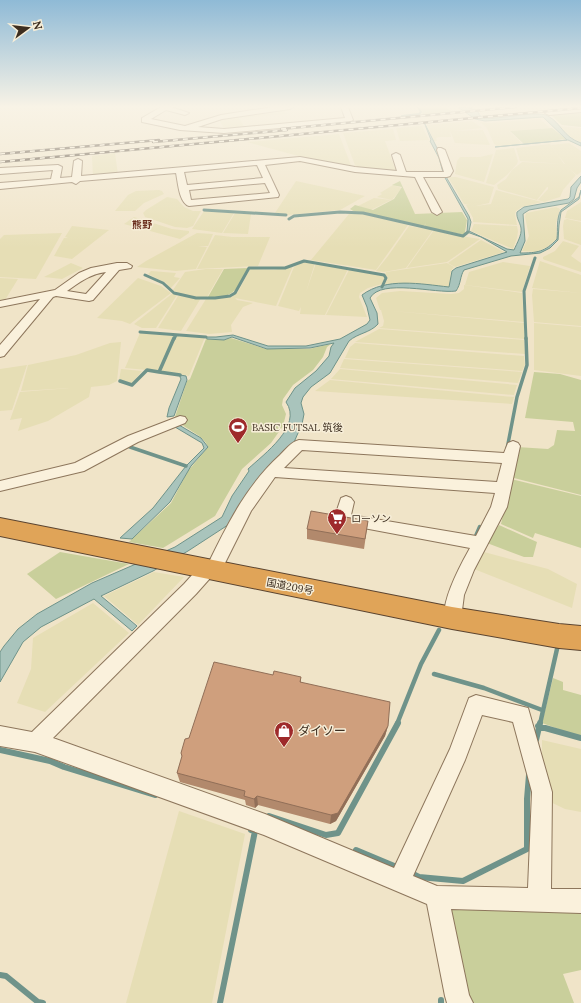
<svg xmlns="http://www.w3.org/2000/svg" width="581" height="1003" viewBox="0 0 581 1003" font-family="Lora,'Noto Sans JP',serif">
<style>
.farmland{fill:#e6deb5}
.green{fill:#c9cf9b}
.water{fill:#a9c4bc;stroke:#6f938a}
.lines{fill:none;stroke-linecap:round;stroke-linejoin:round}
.stream-far4{stroke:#6f938a;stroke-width:2}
.stream-far3{stroke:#6f938a;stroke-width:3}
.stream-far2{stroke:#6f938a;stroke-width:3.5}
.stream-far1{stroke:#6f938a;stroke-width:4.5}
.stream{stroke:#6f938a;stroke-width:6}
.street-casing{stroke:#8d765c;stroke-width:2}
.highway-casing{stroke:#5b4430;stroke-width:2}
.street{fill:#faf1dc;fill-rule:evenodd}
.highway{fill:#e0a458;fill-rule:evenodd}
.rail-casing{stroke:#3d2e20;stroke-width:2.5}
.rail{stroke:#f7eed8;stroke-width:1.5;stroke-dasharray:5;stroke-linecap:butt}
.wall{fill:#b2896c}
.shaded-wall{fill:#916f58}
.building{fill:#cf9f7d;stroke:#916f58}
.labels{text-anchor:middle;stroke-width:3;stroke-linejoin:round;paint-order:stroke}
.far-quarter-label{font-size:10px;font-weight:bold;fill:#6b2e1e;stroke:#f7eed8}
.poi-label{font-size:10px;fill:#3d2e20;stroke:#f7eed8;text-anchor:start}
.street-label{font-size:10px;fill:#3d2e20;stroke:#f7eed8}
.near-poi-label{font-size:12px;fill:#3d2e20;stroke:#f7eed8;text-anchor:start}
</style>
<rect width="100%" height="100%" fill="#f0e4c8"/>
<path class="farmland" d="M 283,109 L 287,114 L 240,118 L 238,115 Z
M 237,115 L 245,128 L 225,130 L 218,118 Z
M 540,119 L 550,128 L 509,131 L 523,144 L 513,145 L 497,146 L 494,144 L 487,128 L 480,122 L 489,123 Z
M 472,121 L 482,128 L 452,131 L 483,130 L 490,145 L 455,143 L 450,131 L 451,137 L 439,137 L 436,138 L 437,141 L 434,141 L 427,125 Z
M 422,126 L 429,140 L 400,141 L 396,128 Z
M 558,126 L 581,128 L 581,142 L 573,139 Z
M 393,129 L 396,140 L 385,141 L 396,171 L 356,168 L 343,133 Z
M 339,134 L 352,168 L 328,164 L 247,142 Z
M 569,143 L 581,151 L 581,172 L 577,175 L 568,168 L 576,175 L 563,190 L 560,197 L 544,202 L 538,200 L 548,189 L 548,187 L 547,187 L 537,200 L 498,189 L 497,185 L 506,179 L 512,170 L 522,162 L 565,164 L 558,155 L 564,164 L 520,161 L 516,148 L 550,144 L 558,155 L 551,145 Z
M 514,148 L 518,161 L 517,164 L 507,175 L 494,185 L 486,183 L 496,150 Z
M 115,153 L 118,175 L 93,178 L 92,156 Z
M 493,154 L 484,182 L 455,174 L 457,161 L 460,157 L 480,157 Z
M 448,177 L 456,177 L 494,187 L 489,203 L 476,206 L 491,204 L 496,190 L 542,202 L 522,207 L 516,211 L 515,214 L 517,225 L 473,222 L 473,218 L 466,205 L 469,205 L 464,204 Z
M 296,181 L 365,196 L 340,210 L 288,215 L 275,213 Z
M 393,185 L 402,188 L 392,200 L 377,197 L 382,194 L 380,193 Z
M 159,190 L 162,191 L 164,194 L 144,203 L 135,211 L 115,211 L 128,195 L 136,191 Z
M 167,197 L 177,199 L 184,207 L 193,211 L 201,211 L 193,226 L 187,228 L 175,227 L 145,217 L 143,213 L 146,210 Z
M 374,198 L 391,200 L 371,210 L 358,206 Z
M 581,202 L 581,221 L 565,218 L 567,211 Z
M 556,207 L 560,209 L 556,223 L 557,239 L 547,247 L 537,252 L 522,251 L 529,236 L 525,217 L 526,213 Z
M 204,211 L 234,213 L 222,233 L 192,229 Z
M 235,213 L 251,214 L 248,234 L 223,233 Z
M 360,213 L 408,225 L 376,270 L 311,260 L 349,214 Z
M 134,217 L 172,229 L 189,231 L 189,233 L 180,239 L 124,224 Z
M 567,219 L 581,222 L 581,245 L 564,239 L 563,226 L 564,220 Z
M 474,224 L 517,226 L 518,231 L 517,238 L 513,249 L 471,231 Z
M 72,226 L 109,230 L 72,259 L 54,256 L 64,238 L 68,238 L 65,237 Z
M 409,226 L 433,230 L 406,268 L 384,272 L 376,271 L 388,256 Z
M 434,230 L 448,234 L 480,239 L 447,262 L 407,268 Z
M 62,233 L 36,279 L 0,277 L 0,239 L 4,235 Z
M 197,233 L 213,234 L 208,246 L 198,246 L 207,247 L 196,269 L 176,271 L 137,267 L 146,261 Z
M 215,235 L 232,237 L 270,237 L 258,266 L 197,269 Z
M 481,240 L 504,252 L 455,267 L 448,263 Z
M 563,241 L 579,246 L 571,256 L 581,263 L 581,272 L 545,260 L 543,259 L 543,257 L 555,251 Z
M 540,261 L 581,275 L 581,326 L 534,322 L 532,295 L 533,289 L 581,293 L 532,288 Z
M 302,262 L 315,263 L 306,292 L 316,263 L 348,269 L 325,315 L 300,314 L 301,307 L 299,311 L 278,306 L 294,267 Z
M 503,262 L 530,266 L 522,292 L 465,285 L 469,272 Z
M 71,263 L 83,268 L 62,279 L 44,277 Z
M 447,263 L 454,267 L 451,271 L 449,287 L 403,283 L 385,284 L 388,278 L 385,274 L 386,272 Z
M 293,266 L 276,306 L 235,298 L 237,300 L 253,303 L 243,307 L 231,325 L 232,332 L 209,334 L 186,331 L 206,299 L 233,297 L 232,296 L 238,292 L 250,269 L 274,270 Z
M 206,269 L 223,269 L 207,297 L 192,297 L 178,293 L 173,290 L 185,272 Z
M 349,270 L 383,275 L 385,277 L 382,284 L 368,288 L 360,293 L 359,297 L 367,317 L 326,315 Z
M 151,271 L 176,273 L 174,277 L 180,278 L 170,289 L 166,283 L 148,274 Z
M 0,278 L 18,279 L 5,300 L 0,301 Z
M 138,278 L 161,286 L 171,293 L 130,324 L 122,321 L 97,318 Z
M 464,285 L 522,293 L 524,322 L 380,310 L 376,298 L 382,293 L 400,291 L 451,294 L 459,293 L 464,289 Z
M 173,293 L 177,295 L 156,328 L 142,328 L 134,324 Z
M 178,296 L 201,298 L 181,331 L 158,328 Z
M 381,310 L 524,323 L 525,339 L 379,328 L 383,326 L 384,321 Z
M 534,323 L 581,327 L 581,376 L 534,370 Z
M 379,329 L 524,340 L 525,354 L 355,342 Z
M 140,333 L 174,335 L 158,371 L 125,368 Z
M 177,335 L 205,337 L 189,376 L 161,371 Z
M 121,342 L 117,381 L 109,385 L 91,387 L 89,397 L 48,421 L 18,431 L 22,418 L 10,420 L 20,392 L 70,388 L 21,391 L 28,365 L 76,355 L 110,343 Z
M 355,343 L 524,356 L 525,365 L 522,371 L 345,358 L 350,347 Z
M 344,359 L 522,372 L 518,383 L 340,368 Z
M 27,365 L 12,410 L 0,411 L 0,369 Z
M 121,369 L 142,371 L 131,384 L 119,380 Z
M 340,369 L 517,385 L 514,395 L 331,379 Z
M 330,380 L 514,397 L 512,404 L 315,391 Z
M 484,552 L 548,569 L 577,584 L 572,608 L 474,569 Z
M 154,572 L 184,577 L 138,625 L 104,596 Z
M 93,603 L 129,633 L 45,712 L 17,703 L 31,669 L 33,638 Z
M 542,740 L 581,749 L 581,812 L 565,809 L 542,798 Z
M 179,811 L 245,834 L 212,1003 L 126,1003 Z"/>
<path class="green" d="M 420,107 L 445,107 L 453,112 L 423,115 Z
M 581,111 L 581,127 L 562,125 L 550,114 Z
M 552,128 L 566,139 L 524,144 L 510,131 Z
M 400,181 L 415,214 L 462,212 L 467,220 L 465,232 L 442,226 L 465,232 L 466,233 L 465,235 L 424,227 L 426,223 L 424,226 L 409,224 L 364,212 L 355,212 L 350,209 L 355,205 L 373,210 L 394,199 L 402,187 L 392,185 Z
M 248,268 C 236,290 236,298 208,297 L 224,269 Z
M 231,338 L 266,349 L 309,349 L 331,344 L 327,347 L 323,357 L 313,370 L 293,385 L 283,399 L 282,405 L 286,414 L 283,426 L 271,443 L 242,469 L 215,516 L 163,548 L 129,542 L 171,503 L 188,471 L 208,447 C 203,433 183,430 175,417 L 187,381 L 190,379 L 206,339 L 224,340 Z
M 534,372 L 560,374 L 581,380 L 581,495 L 510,477 L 517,447 L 548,449 L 554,445 L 557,430 L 575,431 L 573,422 L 525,418 Z
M 511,479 L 581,496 L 581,548 L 535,533 L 533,538 L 501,524 Z
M 499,525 L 537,542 L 533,557 L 524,557 L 487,543 Z
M 60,552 L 129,564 L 56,599 L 27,574 Z
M 553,678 L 563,682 L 563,690 L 581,695 L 581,737 L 542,723 Z
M 443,905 L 581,908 L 581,970 L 563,974 L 574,1003 L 467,1003 Z"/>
<path class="water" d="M 458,107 L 469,107 L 479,113 L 479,115 L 484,118 C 498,120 538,110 548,116 C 561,123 563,137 581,143 L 581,146 L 568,140 L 495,147 L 567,140 L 543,117 L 485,121 L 475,119 Z
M 424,122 L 438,150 L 445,175 L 469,216 L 471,222 L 469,231 L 507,249 L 514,250 C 517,243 522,235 521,228 C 520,222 516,218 517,212 L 524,207 L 568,199 L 570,197 L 571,187 L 581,176 L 581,182 L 577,188 L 574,199 L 569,203 L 529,210 L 523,214 L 525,241 L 520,253 C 537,253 545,252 557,239 C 558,229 556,219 561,210 L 579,197 L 581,190 L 579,199 L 561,212 L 559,225 L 558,240 L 550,248 L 540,253 L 511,256 L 464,270 C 460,276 461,284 456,291 C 436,294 381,278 370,298 L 377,313 L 378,324 C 370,333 358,333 349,341 L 330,373 L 311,387 L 303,397 L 301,403 L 304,414 L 302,424 L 291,449 L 231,523 L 188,551 L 153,571 L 101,596 L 137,626 L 132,631 L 94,599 L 41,627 L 23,642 L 0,682 L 0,652 L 4,646 L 18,629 L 37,614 L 92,583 L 175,547 L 222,517 L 232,496 L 249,471 L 248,469 C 264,454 303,426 286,402 L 295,388 L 316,371 L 329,356 L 331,347 L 334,343 L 310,348 L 267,349 L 232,337 L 224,340 L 207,339 L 206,337 L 216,337 L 233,335 L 268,346 L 306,346 L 340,339 L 367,324 L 370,320 L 367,307 L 362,295 C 386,277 421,284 449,287 L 452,271 L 456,268 L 507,252 L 481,237 L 467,232 L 468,219 L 444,176 L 439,158 L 430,141 L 431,140 Z
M 180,375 L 186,376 L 187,380 L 174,416 L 167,417 L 169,408 L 181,379 L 180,377 Z
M 179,425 L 201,438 L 208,447 L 191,466 L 170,502 L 132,539 L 120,538 L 153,508 L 186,466 L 204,448 L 202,443 L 175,427 Z"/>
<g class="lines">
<path class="stream-far4" d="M 469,108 L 472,107
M 402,116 L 419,114 L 421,112 L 418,107"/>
<path class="stream-far3" d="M 204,210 L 286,215
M 289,219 L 294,216 L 340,212 L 363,213 L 463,236 L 468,232
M 145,275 L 163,283 L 174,293 L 196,298 L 215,298 L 230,296 L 235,293 L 249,268 L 285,268 L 304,261 L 384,275 L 386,278 L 382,287
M 140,332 L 206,337
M 174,339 L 176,335
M 526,339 L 524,291 L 535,258"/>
<path class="stream-far2" d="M 159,372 L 180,375
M 120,381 L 132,385 L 147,370 L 159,372 L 174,338
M 130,447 L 186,466
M 507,449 L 517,397 L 527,365 L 526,338"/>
<path class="stream-far1" d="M 474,541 L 480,527
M 434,674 L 484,688 L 542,710
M 397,724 L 421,664 L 439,630
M 540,724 L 557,649"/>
<path class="stream" d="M 538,726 L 581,738
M 536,740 L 540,723
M 0,750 L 50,761 L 64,767 L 155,795
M 269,816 L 326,835 L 338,833 L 398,723
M 356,850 L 399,868
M 409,872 L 419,877 L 463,881 L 527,849 L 527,799 L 529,775
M 0,975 L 6,976 L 38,1002 L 43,1003
M 441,1000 L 441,1003
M 220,1003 L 255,831 L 251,830"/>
<defs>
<path id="street" d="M 161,107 L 171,107 L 189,113 L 185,115 L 166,110 L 151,119 L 185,126 L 221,115 L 273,107 L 293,107 L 290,109 L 222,119 L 198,127 L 224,129 L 345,118 L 341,107 L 348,107 L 353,120 L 349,122 L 224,133 L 180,130 L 142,122 L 142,118 Z
M 581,108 L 581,112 L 549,115 L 545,113 L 549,111 Z
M 438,148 L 441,148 L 445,150 L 453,171 L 450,176 L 447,177 L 423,177 L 442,212 L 437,215 L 432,212 L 415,177 L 355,172 L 300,161 L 265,165 L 279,195 L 278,197 L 189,206 C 179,203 178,182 176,173 L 80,181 L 76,184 L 72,182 L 0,189 L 0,183 L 51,179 L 53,170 L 0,174 L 0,168 L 58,165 L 62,167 L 60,178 L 72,177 L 74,161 L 78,159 L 82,161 L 81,176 L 300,157 L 355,167 L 397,171 L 392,155 L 396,153 L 400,155 L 406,172 L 444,172 L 437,150 ZM 257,165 L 263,178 L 187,185 L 184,172 ZM 265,183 L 270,193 L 191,200 L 189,190 Z
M 117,263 L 127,263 L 132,266 L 131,268 L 119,270 L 93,300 L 89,301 L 56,296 L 53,297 L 4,356 L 0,357 L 0,345 L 40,299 L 0,307 L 0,301 L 55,290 L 79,273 L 91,268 ZM 106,272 L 86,294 L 67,291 C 80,282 90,274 106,272 Z
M 180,416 L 185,417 L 187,420 L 185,423 L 138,442 L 84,471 L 0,491 L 0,481 L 75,463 L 128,436 Z
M 299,440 L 504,453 L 508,443 L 513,441 L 518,443 L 520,446 L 507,507 L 474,570 L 464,595 L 461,618 L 458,623 L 452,626 L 446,623 C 438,606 461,564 470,548 L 337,523 L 334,519 L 341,498 L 346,496 L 351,498 L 354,502 L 351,515 L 476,536 L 491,507 L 495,493 L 275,477 L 251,511 L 219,575 L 212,576 L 196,594 L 53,738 L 265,814 L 394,868 L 450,749 L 469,698 L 476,695 L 528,708 L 552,792 L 551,889 L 581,889 L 581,913 L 451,909 L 469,995 L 473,1003 L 447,1003 L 445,996 L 427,904 L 264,835 L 35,752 L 0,746 L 0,726 L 32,732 L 184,584 L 202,564 L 209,562 C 228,523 247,485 280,455 C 286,449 291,442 299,440 ZM 302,450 L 502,463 L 497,482 L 284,468 ZM 482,715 L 513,722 L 532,792 L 528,888 L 437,886 L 413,876 L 465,760 Z"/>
<path id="highway" d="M 0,518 L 452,607 L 559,624 L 581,626 L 581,650 L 559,648 L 452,629 L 0,536 Z"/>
</defs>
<use href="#street" class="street-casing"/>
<use href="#highway" class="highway-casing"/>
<use href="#street" class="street"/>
<use href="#highway" class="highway"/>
<defs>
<path id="rail" d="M 281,129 L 516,107
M 153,142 L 287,130
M 0,154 L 159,140
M 0,162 L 581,108"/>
</defs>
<use href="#rail" class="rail-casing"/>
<use href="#rail" class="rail"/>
</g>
<path class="wall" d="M 368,521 L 364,549 L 307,539 L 307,529 Z
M 273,675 L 301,677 L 301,682 L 388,726 L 385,736 L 336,821 L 330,824 L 258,805 L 255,808 L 246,805 L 245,800 L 180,782 L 177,773 L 182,757 L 181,753 L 189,738 Z"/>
<path class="shaded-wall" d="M 388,726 L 385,736 L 336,821 L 330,824 L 331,815 Z
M 257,796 L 258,805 L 255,808 L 254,799 Z"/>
<path class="building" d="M 311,511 L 368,521 L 365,539 L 307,529 Z
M 214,662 L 273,675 L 274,671 L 301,677 L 300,682 L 390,702 L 388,726 L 338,813 L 331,815 L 257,796 L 254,799 L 244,796 L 245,791 L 177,773 L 182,756 L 181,753 L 185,739 L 189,738 Z"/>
<linearGradient id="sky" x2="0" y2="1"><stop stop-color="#8fbad6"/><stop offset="0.43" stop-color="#f8f3e6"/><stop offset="1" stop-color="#f8f3e6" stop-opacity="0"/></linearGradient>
<rect width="581" height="248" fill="url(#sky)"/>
<defs>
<symbol id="stadium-pin" viewBox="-11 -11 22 30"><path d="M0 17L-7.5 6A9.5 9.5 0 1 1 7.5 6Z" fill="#9e2a2b" stroke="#f7eed8"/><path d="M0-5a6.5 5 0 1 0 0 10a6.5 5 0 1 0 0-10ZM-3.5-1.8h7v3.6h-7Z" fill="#fff"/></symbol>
<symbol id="supermarket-pin" viewBox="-11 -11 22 30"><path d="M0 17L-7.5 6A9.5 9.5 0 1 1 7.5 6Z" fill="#9e2a2b" stroke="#f7eed8"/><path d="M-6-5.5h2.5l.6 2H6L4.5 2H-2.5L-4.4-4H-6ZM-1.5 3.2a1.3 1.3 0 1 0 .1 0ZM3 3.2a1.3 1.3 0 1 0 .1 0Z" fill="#fff"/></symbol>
<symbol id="shop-pin" viewBox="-11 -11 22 30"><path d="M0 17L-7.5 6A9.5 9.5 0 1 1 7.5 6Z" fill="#9e2a2b" stroke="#f7eed8"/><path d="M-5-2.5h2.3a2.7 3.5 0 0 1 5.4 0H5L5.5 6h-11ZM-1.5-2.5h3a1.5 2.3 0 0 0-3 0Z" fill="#fff"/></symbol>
</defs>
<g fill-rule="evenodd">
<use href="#stadium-pin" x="227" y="416" width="22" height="30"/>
<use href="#supermarket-pin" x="326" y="507" width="22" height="30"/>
<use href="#shop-pin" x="273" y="720" width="22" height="30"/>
</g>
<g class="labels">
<g class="far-quarter-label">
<text x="142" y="228">熊野</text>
</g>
<g class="poi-label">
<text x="252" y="431">BASIC FUTSAL 筑後</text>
<text x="351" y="522">ローソン</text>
</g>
<g class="street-label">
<text transform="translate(290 586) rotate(11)" y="4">国道209号</text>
</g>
<g class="near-poi-label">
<text x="298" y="735">ダイソー</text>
</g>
</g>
<g transform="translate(28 28) rotate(75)" stroke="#f7eed8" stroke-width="3" paint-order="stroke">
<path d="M0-3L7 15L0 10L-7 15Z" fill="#3d2e20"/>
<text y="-6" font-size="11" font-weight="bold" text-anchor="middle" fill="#3d2e20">N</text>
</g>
</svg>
